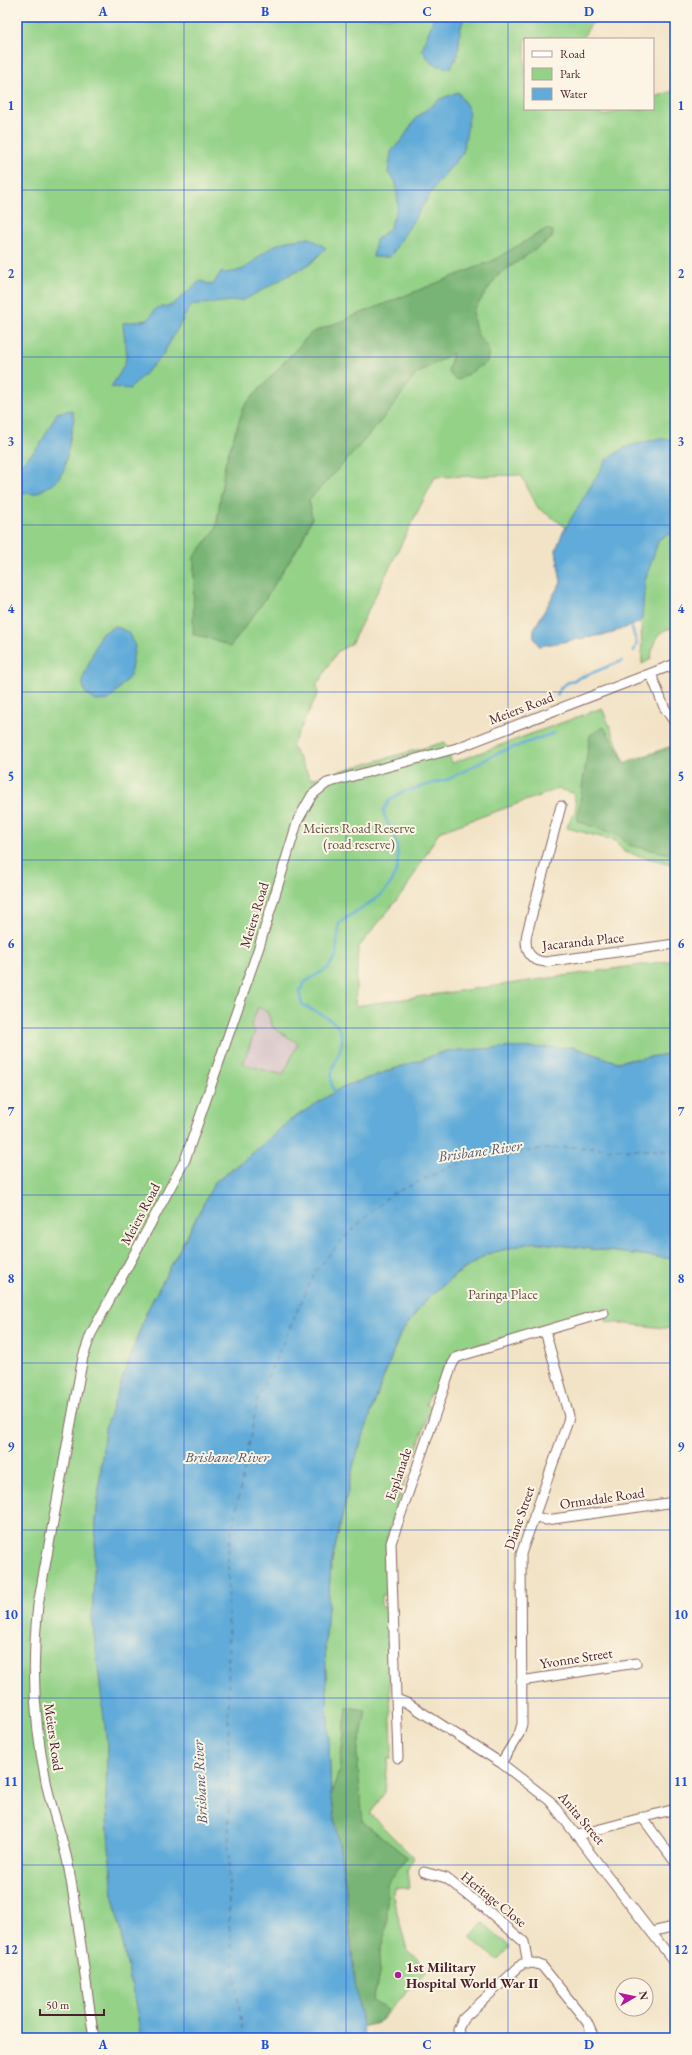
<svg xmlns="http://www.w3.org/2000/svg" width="692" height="2055" viewBox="0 0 692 2055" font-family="'EB Garamond',serif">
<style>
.industrial{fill:#d2bec5}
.green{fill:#94d288;stroke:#6f785a;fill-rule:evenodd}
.forest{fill:#77b474;stroke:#606a50}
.water{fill:#61abd9;stroke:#566582}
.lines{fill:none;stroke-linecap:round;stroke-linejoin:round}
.stream{stroke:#61abd9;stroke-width:2.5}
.ferry{stroke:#535771;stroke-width:1;stroke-dasharray:5 4;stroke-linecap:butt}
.minor-casing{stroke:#856461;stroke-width:11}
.minor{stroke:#fff;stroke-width:9}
.grid{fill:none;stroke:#1d4ed8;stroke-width:1;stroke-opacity:0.55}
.poi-dot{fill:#b5179e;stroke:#fcf5e5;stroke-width:1.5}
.labels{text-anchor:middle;stroke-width:4;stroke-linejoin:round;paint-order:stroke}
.street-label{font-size:14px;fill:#4a1f2b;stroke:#fcf5e5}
.park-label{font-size:14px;fill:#605547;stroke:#fcf5e5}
.poi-label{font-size:14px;font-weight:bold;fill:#4a1f2b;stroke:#fcf5e5;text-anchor:start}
.water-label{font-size:15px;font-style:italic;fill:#535771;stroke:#fcf5e5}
.neatline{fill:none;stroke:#1d4ed8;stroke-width:1.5}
.grid-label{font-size:13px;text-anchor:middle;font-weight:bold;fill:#1d4ed8}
</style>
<rect width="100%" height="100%" fill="#fcf5e5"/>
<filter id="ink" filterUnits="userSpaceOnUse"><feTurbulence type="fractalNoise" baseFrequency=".025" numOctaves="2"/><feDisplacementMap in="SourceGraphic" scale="8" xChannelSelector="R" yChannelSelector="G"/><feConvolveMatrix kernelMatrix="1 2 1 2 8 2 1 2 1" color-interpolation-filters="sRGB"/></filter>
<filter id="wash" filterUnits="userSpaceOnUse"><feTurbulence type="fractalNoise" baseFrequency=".012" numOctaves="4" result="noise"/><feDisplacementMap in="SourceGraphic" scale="16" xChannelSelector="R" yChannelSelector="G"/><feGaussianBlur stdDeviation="0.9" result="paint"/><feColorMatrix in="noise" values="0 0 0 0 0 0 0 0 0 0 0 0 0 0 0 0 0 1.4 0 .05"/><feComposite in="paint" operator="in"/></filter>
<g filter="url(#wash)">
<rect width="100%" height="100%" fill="#f2e3c6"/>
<path class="industrial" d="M 258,1007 L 267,1012 L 273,1028 L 298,1043 L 283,1075 L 243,1064 L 255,1031 L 251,1026 Z"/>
<path class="green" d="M 17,17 L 604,17 L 591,24 L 582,39 L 525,39 L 525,109 L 599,109 L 604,116 L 624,109 L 653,109 L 653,98 L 675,90 L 675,572 L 672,587 L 675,596 L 675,628 C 656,629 653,642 651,659 L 642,664 L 641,620 C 630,629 624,626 613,633 L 539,646 L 534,637 L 534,629 L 561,582 L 556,550 L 566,527 L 538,508 L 521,475 L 435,477 L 351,644 L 337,652 L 317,685 L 318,693 L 292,746 L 311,779 L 445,742 L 452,763 L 602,708 L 625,763 L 675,745 L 675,865 L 624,852 L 616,841 L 567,828 C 572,811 580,815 573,793 L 558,789 L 439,832 L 405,890 L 358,948 L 355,1006 L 675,960 L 675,1053 L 617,1062 L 573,1047 L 446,1051 L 342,1087 L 215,1182 L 146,1313 L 105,1428 L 96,1520 L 107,1744 L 106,1806 L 113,1896 L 138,2017 L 140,2038 L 17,2038 ZM 258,1007 L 267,1012 L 273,1028 L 298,1043 L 283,1075 L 243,1064 L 255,1031 L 251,1025 Z
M 534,1242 L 675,1259 L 675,1329 L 607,1322 L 603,1308 L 458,1352 L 448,1361 L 435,1395 L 430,1393 L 426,1405 L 431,1407 L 412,1463 L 406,1461 L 402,1472 L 407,1474 L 387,1538 L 387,1595 L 381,1595 L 381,1607 L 387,1607 L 392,1751 L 391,1759 L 388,1759 L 385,1792 L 370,1814 L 413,1857 L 407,1871 L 409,1888 L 395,1888 L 393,1897 L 407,1950 L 428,1969 L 378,2023 L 361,2027 L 331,1794 L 325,1646 L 331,1566 L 354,1463 L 381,1384 L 400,1334 L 426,1300 L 456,1275 L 487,1254 Z
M 483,1923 L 510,1947 L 498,1960 L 470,1938 Z"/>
<path class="forest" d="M 546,229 L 553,231 L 552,238 L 498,275 L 473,311 C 474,317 474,327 477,333 C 483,347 492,342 487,362 L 459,380 L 453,378 L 448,371 L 453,353 L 415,375 L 391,409 L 355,451 L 309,500 L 312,518 L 302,541 L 262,604 L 230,647 L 211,638 L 193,635 L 194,557 L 216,529 L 225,463 L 244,406 L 311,333 L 492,261 Z
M 604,727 L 625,763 L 675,745 L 675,855 L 628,845 L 619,836 L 577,821 L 590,735 Z
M 347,1707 L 366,1710 L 357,1757 L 363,1822 L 407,1857 L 387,1884 L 387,1927 L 380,1952 L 379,1975 L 373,2001 L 387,2010 L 378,2023 L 361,2027 L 354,1976 L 345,1882 L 331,1794 L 339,1771 Z"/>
<path class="water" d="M 434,17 L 464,17 L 460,31 L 458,55 L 450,69 L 432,64 L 422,50 Z
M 458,92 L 468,108 L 469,118 L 463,153 L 438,182 L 390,257 L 373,257 L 376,240 L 390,228 L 398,205 L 396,182 L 388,173 L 391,152 L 403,138 L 417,117 L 440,99 Z
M 310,238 L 326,248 L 311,263 L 244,300 L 191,305 L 162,356 L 130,389 L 111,387 C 116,378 124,369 126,358 C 128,348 123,334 123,323 L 148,320 L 156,308 L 172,305 L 200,281 L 213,285 L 220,273 C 250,272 247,264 269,249 C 281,240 296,240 310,238 Z
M 72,410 L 74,419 L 64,470 L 56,482 L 35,494 L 17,492 L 17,468 L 40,445 L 57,413 Z
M 656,439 L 675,439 L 675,532 L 659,539 L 645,581 L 642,620 C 630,629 624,626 613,633 L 539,646 L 534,637 L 534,629 L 561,582 L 556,550 L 562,534 L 606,460 L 626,447 Z
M 115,626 L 128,632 L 135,646 L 130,676 L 109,700 L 96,701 L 85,693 L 82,681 L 100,635 Z
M 573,1047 L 617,1062 L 675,1053 L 675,1259 L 534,1242 L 487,1254 L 455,1275 L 426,1300 L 400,1334 L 381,1384 L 354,1463 L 331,1566 L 325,1646 L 331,1794 L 345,1882 L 354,1976 L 364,2038 L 140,2038 L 138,2017 L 113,1896 L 106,1806 L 107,1744 L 92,1617 L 96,1520 L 105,1428 L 146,1313 L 215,1182 L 239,1165 L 289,1121 L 342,1087 L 446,1051 L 496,1048 Z"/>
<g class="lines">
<path class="stream" d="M 632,628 L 637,644 L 634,651
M 557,695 L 561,687 L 569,682 L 622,661
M 336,1094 C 319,1071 353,1048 338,1027 C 330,1016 313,1012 302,1004 L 299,992 L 305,982 L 328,968 L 336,957 L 339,923 C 371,900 407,890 396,842 C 394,832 386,824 383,811 L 389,801 L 402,792 L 449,779 L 498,753 L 554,733"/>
<path class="ferry" d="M 243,2038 L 229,1925 L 228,1552 L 258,1398 L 316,1270 L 350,1232 L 390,1195 L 472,1157 L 567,1147 L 675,1151"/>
</g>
</g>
<g filter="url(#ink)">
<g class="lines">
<defs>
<path id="minor" d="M 651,674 L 664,707 L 675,723
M 561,806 L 527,933 C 524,947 528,961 545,962 L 675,944
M 534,1516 L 546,1520 L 675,1502
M 521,1681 L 636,1663
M 396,1699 L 409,1704 L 501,1763 L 550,1801 L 675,1963
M 398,1758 L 391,1543 L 452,1365 L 456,1358 L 464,1355 L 604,1313
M 501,1763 L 519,1734 L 522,1724 L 521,1554 L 568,1421 L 569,1416 L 545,1331
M 642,1817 L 675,1862
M 578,1835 L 675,1809
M 424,1872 L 446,1878 L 486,1909 L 524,1942 L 528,1964
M 652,1932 L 675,1926
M 94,2038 C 85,1980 79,1922 68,1864 C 63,1838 52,1812 47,1786 C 34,1726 31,1666 38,1605 L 83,1357 L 91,1334 L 185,1160 L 259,947 L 298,820 L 312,795 L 327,783 L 457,748 L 675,664
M 460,2038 L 458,2029 L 463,2019 L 522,1964 L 534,1963 L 542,1966 L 587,2022 L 594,2038"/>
</defs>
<use href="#minor" class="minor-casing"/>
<use href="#minor" class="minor"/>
</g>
</g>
<path class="grid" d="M 184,17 L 184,2038M 346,17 L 346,2038M 508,17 L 508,2038M 17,190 L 675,190M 17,357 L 675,357M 17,525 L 675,525M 17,692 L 675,692M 17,860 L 675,860M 17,1028 L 675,1028M 17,1195 L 675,1195M 17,1363 L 675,1363M 17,1530 L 675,1530M 17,1698 L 675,1698M 17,1865 L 675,1865"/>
<circle class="poi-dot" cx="398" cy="1975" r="4"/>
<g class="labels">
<g class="street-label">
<text transform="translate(521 708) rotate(-21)" y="5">Meiers Road</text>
<text transform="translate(254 915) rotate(-73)" y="5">Meiers Road</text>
<text transform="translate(583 941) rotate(-6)" y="5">Jacaranda Place</text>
<text transform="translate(140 1214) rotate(-62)" y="5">Meiers Road</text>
<text transform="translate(398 1474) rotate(-71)" y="5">Esplanade</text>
<text transform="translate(602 1498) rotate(-8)" y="5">Ormadale Road</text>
<text transform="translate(519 1518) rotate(-71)" y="5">Diane Street</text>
<text transform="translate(576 1658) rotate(-9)" y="5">Yvonne Street</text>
<text transform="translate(54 1737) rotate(82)" y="5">Meiers Road</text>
<text transform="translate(582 1818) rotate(50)" y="5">Anita Street</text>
<text transform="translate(494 1899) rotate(39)" y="5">Heritage Close</text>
</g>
<g class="park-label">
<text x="359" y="833">Meiers Road Reserve<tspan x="359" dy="16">(road reserve)</tspan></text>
<text x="503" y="1299">Paringa Place</text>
</g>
<g class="poi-label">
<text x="406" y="1972">1st Military<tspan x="406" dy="16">Hospital World War II</tspan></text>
</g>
<g class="water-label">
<text transform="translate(480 1151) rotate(-8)" y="5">Brisbane River</text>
<text x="227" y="1462">Brisbane River</text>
<text transform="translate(200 1782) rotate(-93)" y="5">Brisbane River</text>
</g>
</g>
<rect width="692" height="2055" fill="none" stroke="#fcf5e5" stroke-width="44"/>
<rect x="524" y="38" width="130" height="72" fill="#fcf5e5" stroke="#b59f9b"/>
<rect x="532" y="51" width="20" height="6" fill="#ffffff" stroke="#b59f9b"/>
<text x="560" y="58" font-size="12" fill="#4a1f2b">Road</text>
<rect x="532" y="68" width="20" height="12" fill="#94d288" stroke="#b59f9b"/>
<text x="560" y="78" font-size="12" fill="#4a1f2b">Park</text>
<rect x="532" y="88" width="20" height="12" fill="#61abd9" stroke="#b59f9b"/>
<text x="560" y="98" font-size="12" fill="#4a1f2b">Water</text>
<g transform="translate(634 1997) rotate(81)"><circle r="19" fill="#fcf5e5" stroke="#b59f9b"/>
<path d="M0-3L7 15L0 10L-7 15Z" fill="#b5179e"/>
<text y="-6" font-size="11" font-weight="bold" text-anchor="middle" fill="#4a1f2b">N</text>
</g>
<path d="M40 2009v6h64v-6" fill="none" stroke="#4a1f2b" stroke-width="2"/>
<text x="46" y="2009" font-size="12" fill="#4a1f2b" stroke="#fcf5e5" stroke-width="3" paint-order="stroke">50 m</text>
<rect x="22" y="22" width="648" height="2011" class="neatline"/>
<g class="grid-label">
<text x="103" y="16">A</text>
<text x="265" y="16">B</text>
<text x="427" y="16">C</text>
<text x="589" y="16">D</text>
<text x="11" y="110">1</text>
<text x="681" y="110">1</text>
<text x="11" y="278">2</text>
<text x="681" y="278">2</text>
<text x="11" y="446">3</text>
<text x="681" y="446">3</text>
<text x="11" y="613">4</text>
<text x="681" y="613">4</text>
<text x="11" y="781">5</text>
<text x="681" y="781">5</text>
<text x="11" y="948">6</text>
<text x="681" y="948">6</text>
<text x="11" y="1116">7</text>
<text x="681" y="1116">7</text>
<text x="11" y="1283">8</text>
<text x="681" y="1283">8</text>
<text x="11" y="1451">9</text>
<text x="681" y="1451">9</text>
<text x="11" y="1619">10</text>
<text x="681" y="1619">10</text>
<text x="11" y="1786">11</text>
<text x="681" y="1786">11</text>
<text x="11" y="1954">12</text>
<text x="681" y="1954">12</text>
<text x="103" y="2049">A</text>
<text x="265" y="2049">B</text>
<text x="427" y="2049">C</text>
<text x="589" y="2049">D</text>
</g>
</svg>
